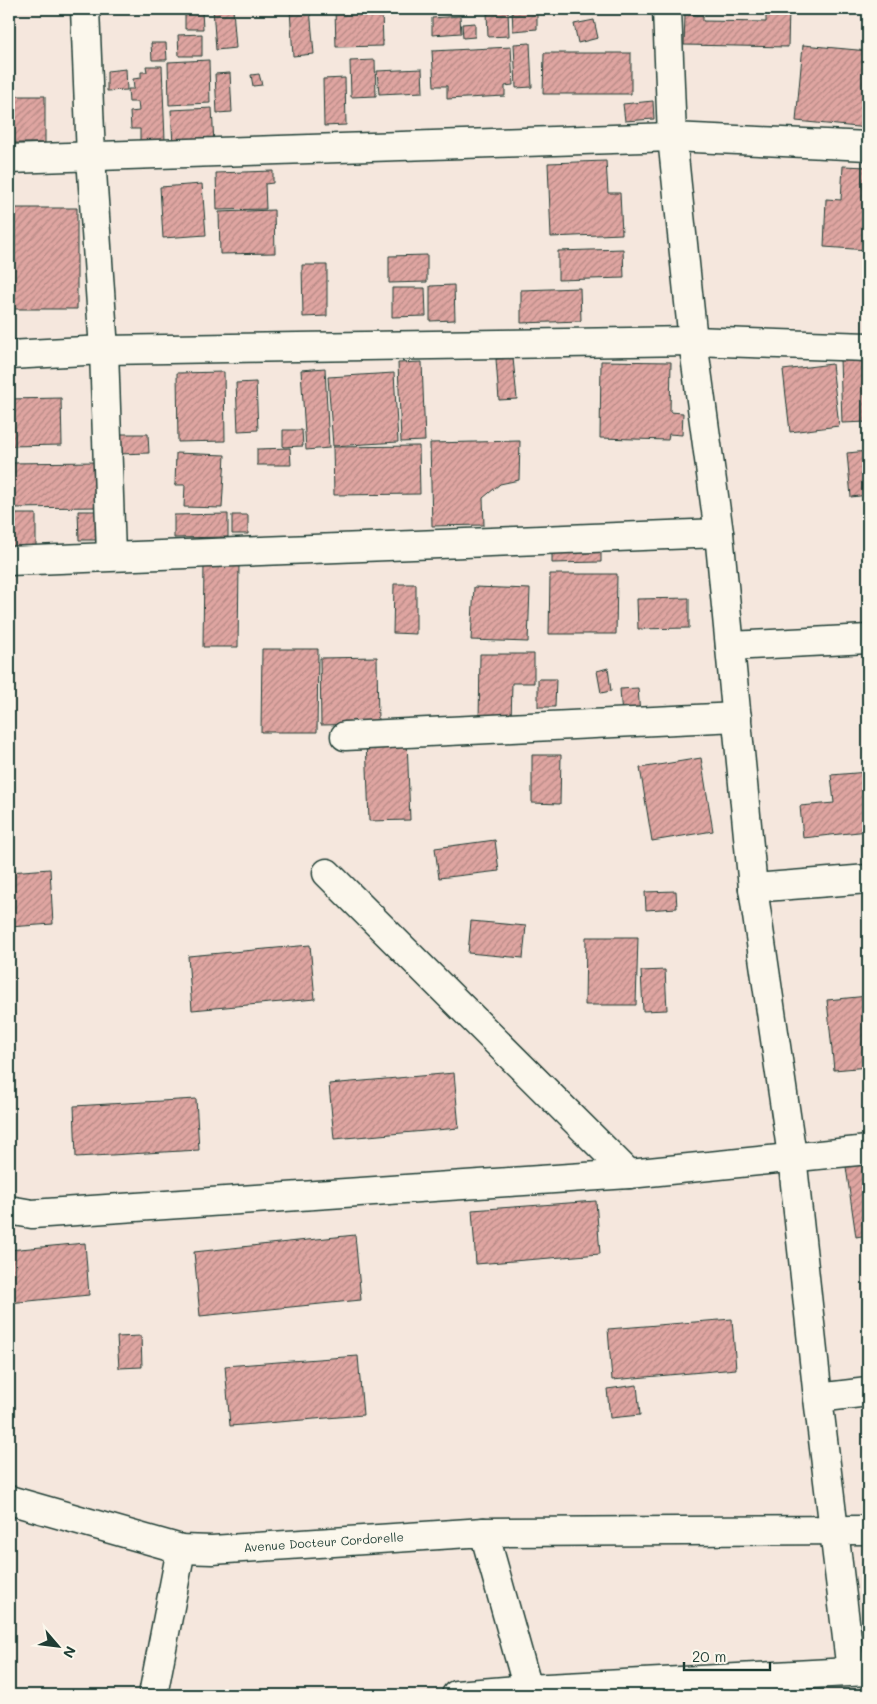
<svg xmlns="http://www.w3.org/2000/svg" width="877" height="1704" viewBox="0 0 877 1704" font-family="Mali,sans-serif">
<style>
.building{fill:url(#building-hatch);stroke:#1f3d34}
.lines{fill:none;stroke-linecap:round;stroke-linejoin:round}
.minor-casing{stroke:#1f3d34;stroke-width:31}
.minor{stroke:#fbf7ec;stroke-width:28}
.labels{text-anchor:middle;stroke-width:5;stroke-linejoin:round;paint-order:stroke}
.street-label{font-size:12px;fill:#1f3d34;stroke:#fbf7ec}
</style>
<defs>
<pattern id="building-hatch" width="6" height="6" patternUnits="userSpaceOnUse" patternTransform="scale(1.25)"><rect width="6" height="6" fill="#dfa5a1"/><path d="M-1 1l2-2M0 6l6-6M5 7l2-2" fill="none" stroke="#b48884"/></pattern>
</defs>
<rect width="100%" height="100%" fill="#f5e7dd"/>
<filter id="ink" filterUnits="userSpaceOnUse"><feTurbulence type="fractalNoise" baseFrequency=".02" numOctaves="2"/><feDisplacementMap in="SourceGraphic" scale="10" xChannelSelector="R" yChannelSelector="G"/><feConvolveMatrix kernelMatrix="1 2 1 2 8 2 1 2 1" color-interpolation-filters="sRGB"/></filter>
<g filter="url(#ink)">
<path class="building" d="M 213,9 L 233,9 L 236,48 L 216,50 Z
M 310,9 L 314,54 L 293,56 L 290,10 Z
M 335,9 L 382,9 L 383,46 L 336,47 Z
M 512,9 L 537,9 L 537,29 L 513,31 Z
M 766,9 L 789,9 L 788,47 L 684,45 L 685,14 L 703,15 L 703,21 L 766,22 Z
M 185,11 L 202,11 L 203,29 L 185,29 Z
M 508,11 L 509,36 L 488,37 L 487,12 Z
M 460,16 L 461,33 L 432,35 L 432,18 Z
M 594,20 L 598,38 L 578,43 L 574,24 Z
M 475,23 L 475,37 L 463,38 L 462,24 Z
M 202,34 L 202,56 L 179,56 L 178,35 Z
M 151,43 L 166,43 L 167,60 L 152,60 Z
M 530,43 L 532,87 L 516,88 L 514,44 Z
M 803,45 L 868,51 L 868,128 L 796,121 Z
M 511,47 L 513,85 L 505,86 L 505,96 L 447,99 L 447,86 L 434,86 L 432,51 Z
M 544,53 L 631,53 L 631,94 L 543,94 Z
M 209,60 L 210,103 L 169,105 L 168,62 Z
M 375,60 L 376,96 L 351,97 L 350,61 Z
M 146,66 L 162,66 L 165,140 L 140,141 L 140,129 L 131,129 L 130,112 L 139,111 L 138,102 L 129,102 L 128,89 L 134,89 L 133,79 L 141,78 L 141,72 L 147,72 Z
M 126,69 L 127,90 L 107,91 L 107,71 Z
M 422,69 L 423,92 L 379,94 L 377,71 Z
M 230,73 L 232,112 L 217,113 L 215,74 Z
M 259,74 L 262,85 L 253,86 L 251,75 Z
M 345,78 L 346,125 L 324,126 L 323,79 Z
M 9,96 L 45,96 L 45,143 L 9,143 Z
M 653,101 L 654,119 L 625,121 L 623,104 Z
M 212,108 L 214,143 L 173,145 L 171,110 Z
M 606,161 L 608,193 L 620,193 L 622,234 L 551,237 L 548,163 Z
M 843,166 L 868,167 L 868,250 L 824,247 L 826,199 L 841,200 Z
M 273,171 L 273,183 L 265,184 L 266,209 L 217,210 L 216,173 Z
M 202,184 L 206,235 L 163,238 L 160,187 Z
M 9,208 L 77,208 L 77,309 L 9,309 Z
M 274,210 L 275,253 L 220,254 L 219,212 Z
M 623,249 L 624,278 L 558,280 L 558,251 Z
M 427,255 L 427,282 L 389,283 L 389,256 Z
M 302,265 L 327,265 L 327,316 L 303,317 Z
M 454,285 L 455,320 L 430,321 L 430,286 Z
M 392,288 L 425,288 L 426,316 L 392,317 Z
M 580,288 L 581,321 L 521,323 L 521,290 Z
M 513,358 L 517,399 L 499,400 L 496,359 Z
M 868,358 L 868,422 L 842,423 L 840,359 Z
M 601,361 L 671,362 L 670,412 L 683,413 L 682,435 L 669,434 L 668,440 L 600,438 Z
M 422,362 L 425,441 L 401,442 L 398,363 Z
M 832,364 L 839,426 L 790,432 L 783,370 Z
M 325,368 L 329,448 L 306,450 L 301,370 Z
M 224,372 L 225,441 L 178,442 L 177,373 Z
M 394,373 L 398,442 L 333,446 L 328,377 Z
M 256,382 L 258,430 L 238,431 L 236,383 Z
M 61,398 L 62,445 L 9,446 L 9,399 Z
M 283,430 L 302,430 L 303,446 L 283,447 Z
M 118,434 L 148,434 L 149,453 L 118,454 Z
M 520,441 L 519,480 L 500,484 L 483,498 L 484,525 L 432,526 L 430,443 Z
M 419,446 L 420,494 L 334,495 L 333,447 Z
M 290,448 L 291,465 L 257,465 L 257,449 Z
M 868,451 L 868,495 L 851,497 L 847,453 Z
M 176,453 L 225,455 L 222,508 L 184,507 L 185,485 L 175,485 Z
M 97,462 L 98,507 L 9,508 L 9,463 Z
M 78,511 L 98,511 L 99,540 L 79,540 Z
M 9,514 L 36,514 L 36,548 L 9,549 Z
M 228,514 L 228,537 L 174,538 L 174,515 Z
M 232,515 L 248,515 L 248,534 L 232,534 Z
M 601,549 L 601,562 L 552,563 L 552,550 Z
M 204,562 L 239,562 L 238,647 L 203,647 Z
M 550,574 L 617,574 L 616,634 L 549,634 Z
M 394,584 L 416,584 L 416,634 L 393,633 Z
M 474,587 L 530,589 L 528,642 L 471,640 Z
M 689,598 L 689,628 L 638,629 L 637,599 Z
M 262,649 L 318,649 L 317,732 L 261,732 Z
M 480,654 L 534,654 L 534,683 L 512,683 L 511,723 L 479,723 Z
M 377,657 L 378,724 L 321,725 L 320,658 Z
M 608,668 L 611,691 L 601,693 L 597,671 Z
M 538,679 L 556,679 L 555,707 L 538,707 Z
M 638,688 L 640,715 L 622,717 L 620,689 Z
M 407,739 L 410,820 L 369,821 L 366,740 Z
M 532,755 L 561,755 L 560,804 L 532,803 Z
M 701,758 L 713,831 L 652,841 L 640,768 Z
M 868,772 L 868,831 L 803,838 L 800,806 L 834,803 L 831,775 Z
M 495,840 L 499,871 L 439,878 L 435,848 Z
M 50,869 L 53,924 L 9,927 L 9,872 Z
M 676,891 L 677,908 L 646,910 L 645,892 Z
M 471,921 L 526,926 L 523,958 L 468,953 Z
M 586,937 L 638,937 L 636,1005 L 585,1005 Z
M 310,945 L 315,999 L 192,1010 L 188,956 Z
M 665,970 L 667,1010 L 643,1011 L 641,971 Z
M 868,996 L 868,1067 L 834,1070 L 827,1000 Z
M 454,1073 L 459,1128 L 334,1139 L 329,1084 Z
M 196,1099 L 199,1150 L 76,1157 L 74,1106 Z
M 868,1164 L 868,1235 L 856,1237 L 846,1167 Z
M 596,1201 L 600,1254 L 476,1264 L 472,1210 Z
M 355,1235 L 361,1300 L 200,1316 L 194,1252 Z
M 85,1243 L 89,1295 L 9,1303 L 9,1250 Z
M 732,1319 L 736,1369 L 612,1380 L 608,1329 Z
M 865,1323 L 868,1323 L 868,1348 Z
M 141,1336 L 142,1367 L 119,1368 L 117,1337 Z
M 358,1356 L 363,1415 L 230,1426 L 225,1366 Z
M 637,1385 L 640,1415 L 610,1418 L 607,1389 Z"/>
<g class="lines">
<defs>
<g id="minor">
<path d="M 85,9 L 91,157 L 104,350 L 111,555"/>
<path d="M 667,9 L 672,137 L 693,341 L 719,533 L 753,888 L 792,1156 L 818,1398 L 851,1671"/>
<path d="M 9,159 L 672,137 L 868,146"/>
<path d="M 9,355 L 104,350 L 693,341 L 868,347"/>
<path d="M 9,561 L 719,533"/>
<path d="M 730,646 L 868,639"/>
<path d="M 345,736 L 737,717"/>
<path d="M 327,873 L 629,1174"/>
<path d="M 753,888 L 868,879"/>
<path d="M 9,1210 L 32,1214 L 629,1174 L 868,1150"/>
<path d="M 818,1398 L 868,1392"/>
<path id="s1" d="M 9,1500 L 181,1549 L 212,1550 L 484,1532 L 528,1689"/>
<path d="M 484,1532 L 868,1530"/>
<path d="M 153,1695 L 181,1549"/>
<path d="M 456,1695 L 528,1689 L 868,1671"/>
</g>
</defs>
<use href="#minor" class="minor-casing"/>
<use href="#minor" class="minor"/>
</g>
</g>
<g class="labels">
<g class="street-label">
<text dy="4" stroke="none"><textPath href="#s1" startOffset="322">Avenue Docteur Cordorelle</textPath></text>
</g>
</g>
<rect width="877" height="1704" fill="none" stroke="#fbf7ec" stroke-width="30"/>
<rect x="15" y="15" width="847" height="1674" fill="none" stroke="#1f3d34" stroke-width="2" filter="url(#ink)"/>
<g transform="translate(58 1646) rotate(118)" stroke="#fbf7ec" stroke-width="4" paint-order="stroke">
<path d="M0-4L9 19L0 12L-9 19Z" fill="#1f3d34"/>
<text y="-8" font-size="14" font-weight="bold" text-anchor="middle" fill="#1f3d34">N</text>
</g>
<path d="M684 1662v8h86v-8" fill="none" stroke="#1f3d34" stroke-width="2.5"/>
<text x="692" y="1662" font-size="15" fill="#1f3d34" stroke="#fbf7ec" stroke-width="4" paint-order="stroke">20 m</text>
</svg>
